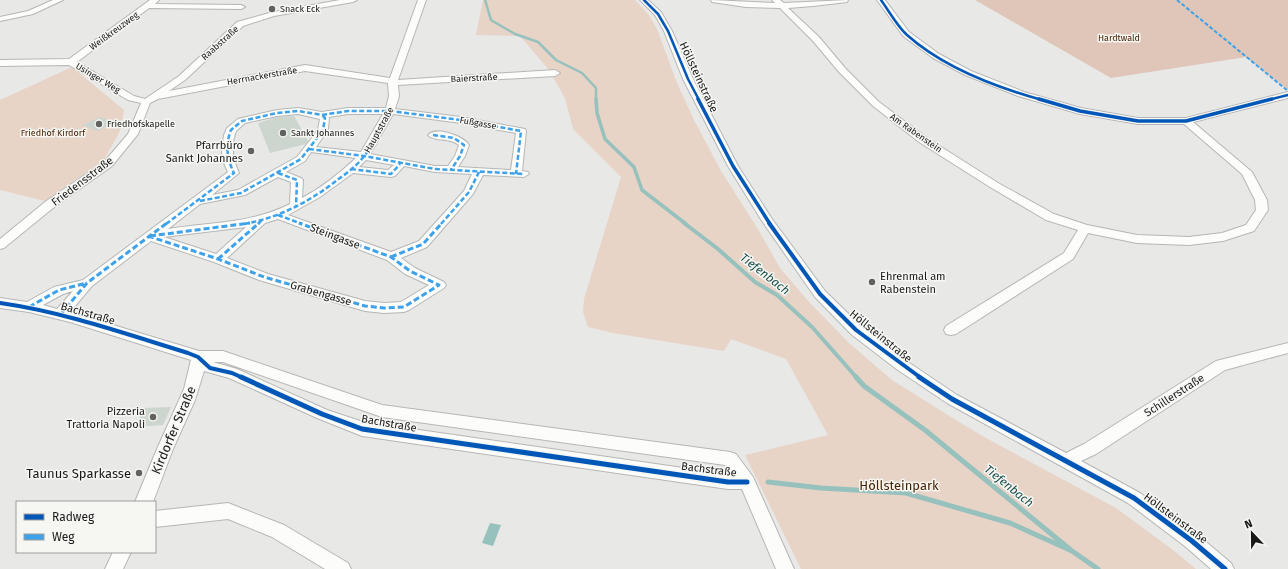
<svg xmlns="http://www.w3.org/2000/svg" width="1288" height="569" viewBox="0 0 1288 569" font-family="'Fira Sans',sans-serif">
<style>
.green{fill:#e8d3c7}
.forest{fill:#dfc6b8}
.water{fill:#96c1bd}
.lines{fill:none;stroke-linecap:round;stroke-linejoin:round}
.stream-far3{stroke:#96c1bd;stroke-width:2.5}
.stream-far2{stroke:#96c1bd;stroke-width:3.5}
.stream-far1{stroke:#96c1bd;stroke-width:4}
.stream{stroke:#96c1bd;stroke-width:5}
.building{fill:#cdd5cf}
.minor-casing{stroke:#b6b6b6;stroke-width:2}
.minor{fill:#fcfcfb;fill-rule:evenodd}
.quiet-far2{stroke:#3da2ea;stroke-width:2;stroke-dasharray:4 2;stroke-linecap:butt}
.quiet-far1{stroke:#3da2ea;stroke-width:2.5;stroke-dasharray:5 2.5;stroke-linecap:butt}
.quiet{stroke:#3da2ea;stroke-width:3;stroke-dasharray:6 3;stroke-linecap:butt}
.cycleway-far3-casing{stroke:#f6f7f3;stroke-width:4}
.cycleway-far2-casing{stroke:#f6f7f3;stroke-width:5.5}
.cycleway-far1-casing{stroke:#f6f7f3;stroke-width:6}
.cycleway-casing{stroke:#f6f7f3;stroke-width:8}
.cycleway-far3{stroke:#0057b8;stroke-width:2.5}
.cycleway-far2{stroke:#0057b8;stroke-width:3.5}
.cycleway-far1{stroke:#0057b8;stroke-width:4}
.cycleway{stroke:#0057b8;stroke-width:5}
.poi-dot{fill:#616160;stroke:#f6f7f3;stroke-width:1.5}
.labels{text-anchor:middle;stroke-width:3;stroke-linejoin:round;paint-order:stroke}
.far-poi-label{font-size:9px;fill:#191918;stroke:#f6f7f3;text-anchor:start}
.far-street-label{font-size:9px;fill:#191918;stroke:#f6f7f3}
.far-park-label{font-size:9px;fill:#4c2204;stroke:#f6f7f3}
.street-label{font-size:11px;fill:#191918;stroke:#f6f7f3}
.poi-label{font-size:11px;fill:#191918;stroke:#f6f7f3;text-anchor:end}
.water-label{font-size:12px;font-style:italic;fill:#194f4c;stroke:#f6f7f3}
.near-street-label{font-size:13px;fill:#191918;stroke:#f6f7f3}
.near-poi-label{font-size:13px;fill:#191918;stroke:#f6f7f3;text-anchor:end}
.near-park-label{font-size:13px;fill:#4c2204;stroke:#f6f7f3}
</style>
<rect width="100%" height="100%" fill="#e8e8e7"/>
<path class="green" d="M 483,0 L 635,0 L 649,15 L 657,29 L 677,83 L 694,120 L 721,171 L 756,226 L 780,268 L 810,303 L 849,343 L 892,380 L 951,417 L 984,437 L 1116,508 L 1173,550 L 1196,569 L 801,569 L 745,455 L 828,435 L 786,359 L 731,339 L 724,351 L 613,333 L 588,327 L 583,312 L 584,299 L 621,177 L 573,129 L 565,98 L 549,70 L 520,36 L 476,35 Z
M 72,67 L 124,110 L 120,131 L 104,160 L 45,201 L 0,190 L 0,100 Z"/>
<path class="forest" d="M 975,0 L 1288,0 L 1288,90 L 1246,57 L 1111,78 Z"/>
<path class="water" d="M 490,523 L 501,525 L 493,546 L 482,543 Z"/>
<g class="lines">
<path class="stream-far3" d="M 485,0 L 491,20 L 515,34 L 538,42 L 556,60 L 582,73 L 596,88 L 596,100"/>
<path class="stream-far2" d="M 596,99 L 597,113 L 605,139 L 634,167 L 642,190 L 686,224"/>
<path class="stream-far1" d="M 684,223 L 718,249 L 755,282 L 777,295 L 812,327 L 857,378"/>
<path class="stream" d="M 856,377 L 864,386 L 925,430 L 1072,551
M 768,482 L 821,488 L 906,493 L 1010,523 L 1072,551 L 1098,569"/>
</g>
<path class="building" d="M 294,116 L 308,141 L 306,144 L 270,153 L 258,123 L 277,117 Z
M 100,117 L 115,122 L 98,131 L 82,125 Z
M 171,407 L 163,425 L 135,427 L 144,408 Z"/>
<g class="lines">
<defs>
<path id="minor" d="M 53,0 L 63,0 L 33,14 L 0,21 L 0,17 L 28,11 Z
M 150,0 L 159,0 L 155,4 L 241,5 L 245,7 L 241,9 L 149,8 L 77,62 L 134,96 L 145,99 L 179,76 L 237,22 L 273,12 L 340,0 L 357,0 L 353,2 L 274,16 L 243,26 L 185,80 L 169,91 L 305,65 L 390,78 L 418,0 L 426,0 L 398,80 L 555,70 L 560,73 L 555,76 L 398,85 L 399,96 L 395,109 L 461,117 L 525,129 L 526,131 L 522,171 L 528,172 L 529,174 L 524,177 L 483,175 L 473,194 L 427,247 L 401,258 L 415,268 L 444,282 L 446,285 L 444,288 L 409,310 L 404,312 L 384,313 L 365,311 L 259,280 L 214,262 L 151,241 L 92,286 L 70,312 L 199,351 L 223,351 L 382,405 L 730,452 L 736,454 L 753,477 L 794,569 L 776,569 L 742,489 L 728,489 L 362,436 L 317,418 L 229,378 L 204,371 L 195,400 L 173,449 L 153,502 L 135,502 L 157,449 L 184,389 L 191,360 L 70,322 L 29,312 L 0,308 L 0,298 L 27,302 L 54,287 L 83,280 L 228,172 L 224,163 L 222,152 L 224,135 L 227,128 L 238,119 L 277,110 L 298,108 L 322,112 L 348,108 L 386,108 L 389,96 L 388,83 L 305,71 L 158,99 L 150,103 L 138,134 L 112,166 L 53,208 L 4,248 L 0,249 L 0,239 L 45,202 L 104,162 L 128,134 L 141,103 L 128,100 L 69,65 L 0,66 L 0,60 L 69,59 ZM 298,114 L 320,119 L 318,130 L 297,157 L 238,190 L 212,195 L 239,173 C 233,160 230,146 236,131 L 245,123 L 277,116 ZM 348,114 L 383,114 L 361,152 L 316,147 L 328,130 L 329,117 ZM 393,114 L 461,123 L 516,133 L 511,170 L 458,167 L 465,156 L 469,145 C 463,136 436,126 428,135 C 434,142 449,137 459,145 L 455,156 L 448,166 L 435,166 L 370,154 ZM 311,152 L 356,158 C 340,173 321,188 302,198 L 303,180 L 301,178 L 286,172 L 305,161 ZM 366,160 L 394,165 L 388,170 L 359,167 ZM 404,166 L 435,172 L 472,174 L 464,191 L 419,241 L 391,252 L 288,215 L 320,197 L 353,173 L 391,177 L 395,176 ZM 278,177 L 291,182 L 290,204 C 251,224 210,222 168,229 L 200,204 L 245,195 ZM 278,219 L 387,260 L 405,274 L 429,285 L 401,302 L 384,303 L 365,301 L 268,274 L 227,258 L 265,223 ZM 246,227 L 216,254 L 164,237 ZM 73,291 L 57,309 L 43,305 L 63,294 ZM 213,362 L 223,362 L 382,417 L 725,465 L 732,475 L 363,422 L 327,410 L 237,369 Z
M 640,0 L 648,0 L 661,12 L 672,31 L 693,79 L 738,166 L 772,219 L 825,291 L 861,326 L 905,360 L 957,395 L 1066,453 L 1084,444 L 1216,361 L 1288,343 L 1288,353 L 1225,370 L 1096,454 L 1081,461 L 1140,493 L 1198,535 L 1231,563 L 1234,569 L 1211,569 L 1186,547 L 1128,503 L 947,403 L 895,368 L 851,334 L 815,297 L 762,221 L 728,166 L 683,79 L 664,31 L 655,15 Z
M 711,0 L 775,3 L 772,0 L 780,0 L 784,3 L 848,0 L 847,2 L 813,6 L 788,8 L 819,37 L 845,68 L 879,102 L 927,138 L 998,183 L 1054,214 L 1087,225 L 1137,235 L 1189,237 L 1222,233 L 1246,225 L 1256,210 L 1255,200 L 1242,174 L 1184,124 L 1138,124 L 1080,114 L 1018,96 L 965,75 L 933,58 L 903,36 L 877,0 L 885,0 L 909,32 L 939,54 L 971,71 L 1024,92 L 1081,108 L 1138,118 L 1186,118 L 1288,92 L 1288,98 L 1193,122 L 1252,172 L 1267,200 L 1268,210 L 1254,231 L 1223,241 L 1189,245 L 1137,243 L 1088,233 L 1073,259 L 956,334 L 951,335 L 946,334 L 944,330 L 946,326 L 1064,253 L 1078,230 L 1046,220 L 990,187 L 919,142 L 873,106 L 839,72 L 813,41 L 780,8 L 746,7 L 712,2 Z
M 228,503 L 284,525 L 348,563 L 351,569 L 325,569 L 272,537 L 228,519 L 155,527 L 155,511 Z
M 113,552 L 131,552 L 123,569 L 105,569 Z"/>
</defs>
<use href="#minor" class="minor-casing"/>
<use href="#minor" class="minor"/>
<path class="quiet-far2" d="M 1177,0 L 1288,91"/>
<path class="quiet-far1" d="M 433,135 L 454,138 L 464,145 L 460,156 L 451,170
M 309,149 L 364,156 L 435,169 L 524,174
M 351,169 L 391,174 L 400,164
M 278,173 L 297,180 L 296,206
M 200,201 L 241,193 L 301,159 L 323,130 L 325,118 L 322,115
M 278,215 L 302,224
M 166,224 L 234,173 C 227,159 225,145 231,130 L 242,121 L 277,113 L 298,111 L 322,115 L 348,111 L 390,111 L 461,120 L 521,131 L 516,174
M 244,224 C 278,218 309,202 336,181 C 344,175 353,169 360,161 C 373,147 381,128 390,111
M 258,224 L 262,220
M 441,224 L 469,192 L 479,172"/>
<path class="quiet" d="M 148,236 L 218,259 L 264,277 L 365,306 L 384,308 L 404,307 L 439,285 L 410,271 L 391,257 L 299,223
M 150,236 L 250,223
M 391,257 L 423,244 L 442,223
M 218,259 L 259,223
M 29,307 L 59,290 L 87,283
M 60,315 L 87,283 L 167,223"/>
<defs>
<path id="cycleway-far3" d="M 644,0 L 658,14 L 668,31 L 688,79 L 699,100
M 881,0 C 889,11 897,26 907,35 C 944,68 995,87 1042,100
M 1268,100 L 1288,95"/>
<path id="cycleway-far2" d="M 698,99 L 733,166 L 770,224
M 1039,99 L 1080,111 L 1138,121 L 1186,121 L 1272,99"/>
<path id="cycleway-far1" d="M 769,223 L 820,294 L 856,330 L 921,378
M 0,303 C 64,312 126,334 188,353 L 198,357 L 210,368 L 232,373 L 243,378"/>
<path id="cycleway" d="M 241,377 L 322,414 L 362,429 L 728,482 L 747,482
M 919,377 L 952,399 L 1134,498 L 1192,541 L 1225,569"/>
</defs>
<use href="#cycleway-far3" class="cycleway-far3-casing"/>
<use href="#cycleway-far2" class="cycleway-far2-casing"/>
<use href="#cycleway-far1" class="cycleway-far1-casing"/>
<use href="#cycleway" class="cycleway-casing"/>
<use href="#cycleway-far3" class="cycleway-far3"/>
<use href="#cycleway-far2" class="cycleway-far2"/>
<use href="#cycleway-far1" class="cycleway-far1"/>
<use href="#cycleway" class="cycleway"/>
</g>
<g class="poi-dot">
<circle cx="272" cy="9" r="4"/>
<circle cx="99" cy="124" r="4"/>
<circle cx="283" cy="133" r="4"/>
<circle cx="251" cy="151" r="4"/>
<circle cx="872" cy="282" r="4"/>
<circle cx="153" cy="417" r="4"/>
<circle cx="139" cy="473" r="4"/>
</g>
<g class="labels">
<g class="far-poi-label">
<text x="280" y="12">Snack Eck</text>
<text x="107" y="127">Friedhofskapelle</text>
<text x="291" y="136">Sankt Johannes</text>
</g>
<g class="far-street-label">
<text transform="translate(114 31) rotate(-36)" y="3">Weißkreuzweg</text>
<text transform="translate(220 43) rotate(-42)" y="3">Raabstraße</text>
<text transform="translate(262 76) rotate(-10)" y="3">Herrnackerstraße</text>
<text transform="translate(98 78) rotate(31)" y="3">Usinger Weg</text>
<text transform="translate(474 78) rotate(-3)" y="3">Baierstraße</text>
<text transform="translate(478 123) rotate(10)" y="3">Fußgasse</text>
<text transform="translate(379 130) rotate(-61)" y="3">Hauptstraße</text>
<text transform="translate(916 133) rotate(35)" y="3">Am Rabenstein</text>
</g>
<g class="far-park-label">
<text x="1119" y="41">Hardtwald</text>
<text x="53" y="136">Friedhof Kirdorf</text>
</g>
<g class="street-label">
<text transform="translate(699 77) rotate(65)" y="4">Höllsteinstraße</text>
<text transform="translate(82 181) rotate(-37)" y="4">Friedensstraße</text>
<text transform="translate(335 236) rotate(21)" y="4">Steingasse</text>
<text transform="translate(321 293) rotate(16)" y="4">Grabengasse</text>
<text transform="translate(88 313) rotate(16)" y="4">Bachstraße</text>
<text transform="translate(881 336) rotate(39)" y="4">Höllsteinstraße</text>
<text transform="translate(1174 395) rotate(-33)" y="4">Schillerstraße</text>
<text transform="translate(389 423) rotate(10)" y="4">Bachstraße</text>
<text transform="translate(709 469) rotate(7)" y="4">Bachstraße</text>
<text transform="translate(1176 518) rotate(37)" y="4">Höllsteinstraße</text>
</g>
<g class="poi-label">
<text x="243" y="149">Pfarrbüro<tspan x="243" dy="13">Sankt Johannes</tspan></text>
<text x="880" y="280" text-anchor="start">Ehrenmal am<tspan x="880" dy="13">Rabenstein</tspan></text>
<text x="145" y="415">Pizzeria<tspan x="145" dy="13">Trattoria Napoli</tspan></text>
</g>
<g class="water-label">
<text transform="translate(765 274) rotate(38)" y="4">Tiefenbach</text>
<text transform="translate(1009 486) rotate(39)" y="4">Tiefenbach</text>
</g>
<g class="near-street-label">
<text transform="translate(173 430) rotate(-67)" y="5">Kirdorfer Straße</text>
</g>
<g class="near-poi-label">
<text x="131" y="478">Taunus Sparkasse</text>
</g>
<g class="near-park-label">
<text x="899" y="490">Höllsteinpark</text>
</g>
</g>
<rect x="16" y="501" width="140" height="52" fill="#f6f7f3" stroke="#9e9e9b"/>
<rect x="24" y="514" width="20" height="6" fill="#0057b8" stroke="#9e9e9b"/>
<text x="52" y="521" font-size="12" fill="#191918">Radweg</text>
<rect x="24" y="534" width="20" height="6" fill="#3da2ea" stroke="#9e9e9b"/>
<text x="52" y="541" font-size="12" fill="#191918">Weg</text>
<g transform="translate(1252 533) rotate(338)" stroke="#f6f7f3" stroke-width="3" paint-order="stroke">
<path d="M0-3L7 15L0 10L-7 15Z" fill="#191918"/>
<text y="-6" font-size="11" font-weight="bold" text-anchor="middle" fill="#191918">N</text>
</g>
</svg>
